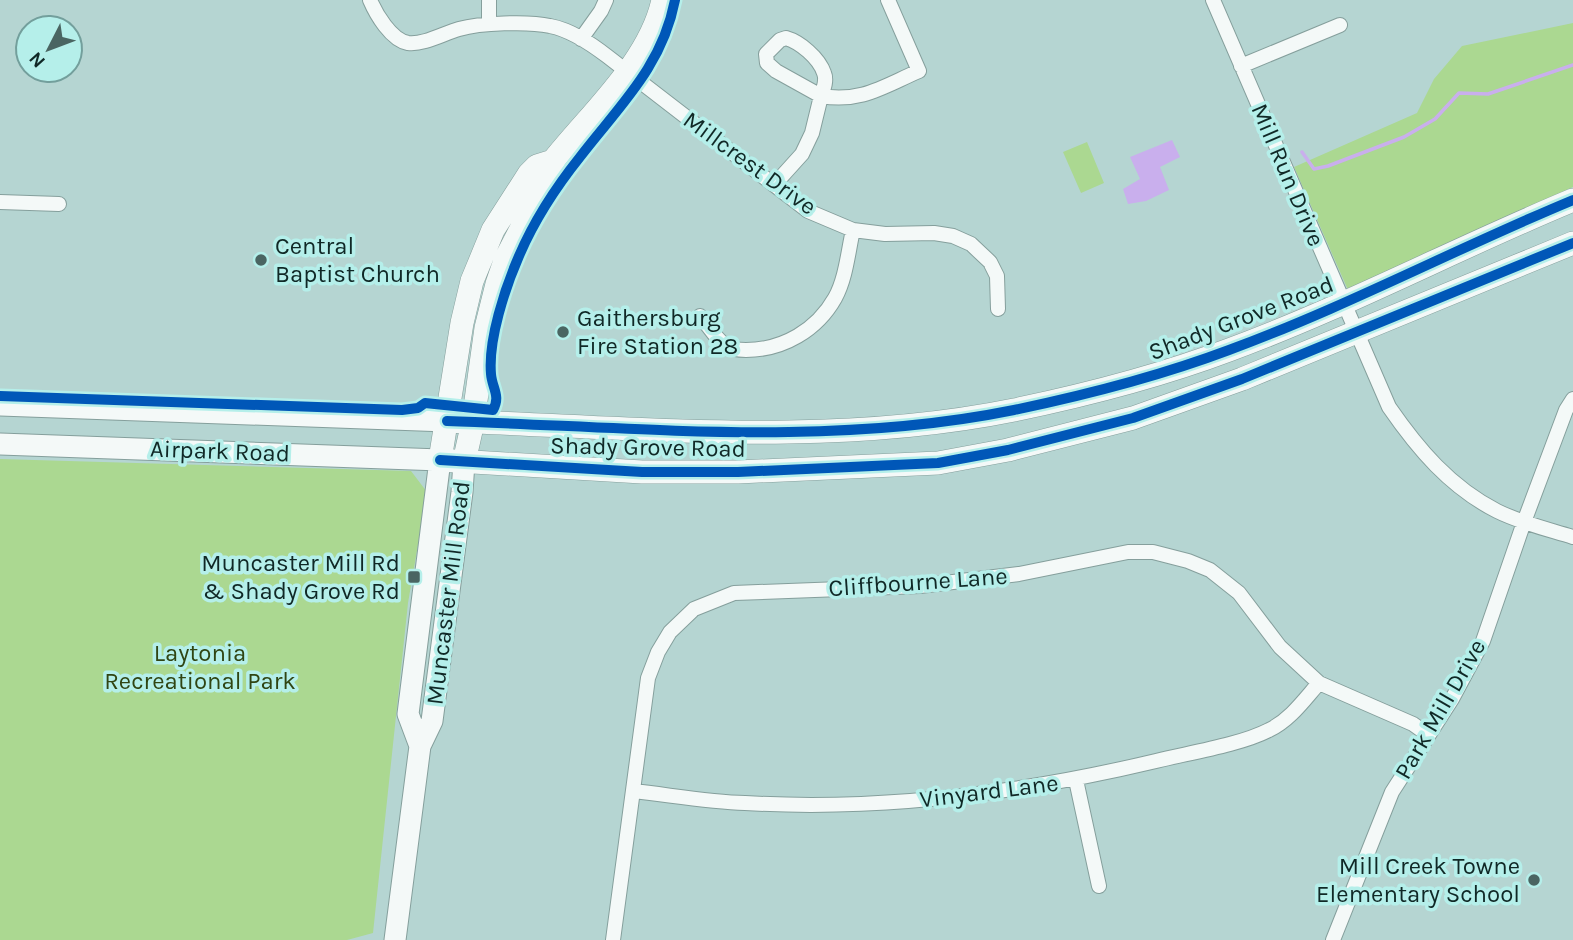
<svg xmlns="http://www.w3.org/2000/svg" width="1573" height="940" viewBox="0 0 1573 940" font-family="Karla,sans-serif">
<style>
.green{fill:#abd891}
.water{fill:#c9afed}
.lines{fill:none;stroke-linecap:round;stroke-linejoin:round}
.stream{stroke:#c9afed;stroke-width:3.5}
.street-casing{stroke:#859f9c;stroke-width:16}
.secondary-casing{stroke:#859f9c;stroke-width:23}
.primary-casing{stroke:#859f9c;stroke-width:24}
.street{stroke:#f4f9f8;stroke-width:14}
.secondary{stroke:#f4f9f8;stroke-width:21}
.primary{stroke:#f4f9f8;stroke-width:23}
.cycleway-casing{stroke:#b5efea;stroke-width:15}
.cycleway{stroke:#0057b8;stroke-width:10}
.poi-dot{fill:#4a6562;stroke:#b5efea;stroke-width:2.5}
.labels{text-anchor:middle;stroke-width:7;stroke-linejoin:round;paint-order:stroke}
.street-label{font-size:24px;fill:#102826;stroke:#b5efea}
.poi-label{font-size:24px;fill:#102826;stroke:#b5efea;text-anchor:start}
.park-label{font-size:24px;fill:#304513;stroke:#b5efea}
</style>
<rect width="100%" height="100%" fill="#b5d5d2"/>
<path class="green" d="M 1573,23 L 1573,187 L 1348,290 L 1294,167 L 1417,113 L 1434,79 L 1462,46 Z
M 1087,142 L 1104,183 L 1081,193 L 1063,152 Z
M 0,459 L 411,471 L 427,492 L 408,603 L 373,933 L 347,940 L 0,940 Z"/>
<path class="water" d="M 1172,140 L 1180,157 L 1160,167 L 1169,190 L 1146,201 L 1128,204 L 1123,189 L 1140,179 L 1130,157 Z"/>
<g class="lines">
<path class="stream" d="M 1302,152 L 1314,169 L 1328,166 L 1404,137 L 1435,119 L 1459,93 L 1488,94 L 1573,65"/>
<defs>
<path id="street" d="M 370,0 C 376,14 391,40 408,43 C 424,45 444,33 459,29 C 480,23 528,21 550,26 C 571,30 590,43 607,56 L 808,211 L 853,230 L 885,234 L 934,233 L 953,236 L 971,244 L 990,262 L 997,276 L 998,309
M 489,0 L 489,24
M 1213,0 L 1389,407 C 1418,449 1450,487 1497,511 C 1521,523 1547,529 1573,537
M 786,38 C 800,42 819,58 824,73 C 827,80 824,88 821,96 L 776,71 L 767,63 L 766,54 L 780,40 Z
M 581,39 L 601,11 L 606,0
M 1241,66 L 1340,25
M 774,185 L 802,154 L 812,133 L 821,96 C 861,103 884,86 919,71 L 888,0
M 0,202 L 59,204
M 700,316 C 708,325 716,339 725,345 C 731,349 739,350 746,350 C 783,350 817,330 835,298 C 846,278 848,252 853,230
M 1076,780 L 1099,886
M 633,791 C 670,795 708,802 745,803 C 883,811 1022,793 1156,761 C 1188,753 1240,745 1269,730 C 1290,720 1304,700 1319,683
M 613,940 L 648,678 L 658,652 L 670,632 L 694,609 L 734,593 L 920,586 L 1019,574 L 1128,552 L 1153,552 L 1188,561 L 1210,570 L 1239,593 L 1280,647 L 1319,683 L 1413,724 L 1427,734
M 1333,940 L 1392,792 L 1452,699 L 1483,641 L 1524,522 L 1566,410 L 1573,399"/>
<path id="secondary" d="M 0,405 L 447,421
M 0,444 L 440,460 L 408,714 L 420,746
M 395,940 L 420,746 L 432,721 L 462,492 L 464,462"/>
<path id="primary" d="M 663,0 C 650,61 591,113 553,161 L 537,166 L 529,174 L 493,230 L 472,281 L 462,323 L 440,460 L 642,472 L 738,472 L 938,463 L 1008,450 L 1133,418 L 1242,379 L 1573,243
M 447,421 C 636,427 827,448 1014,410 C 1086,395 1160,376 1229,350 C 1346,307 1457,248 1573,200
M 464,462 L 473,422 L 486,328 L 497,284 L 506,258 L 534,204 L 554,175 L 553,161"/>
</defs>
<use href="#street" class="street-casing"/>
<use href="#secondary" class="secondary-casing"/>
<use href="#primary" class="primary-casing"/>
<use href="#street" class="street"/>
<use href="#secondary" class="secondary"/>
<use href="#primary" class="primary"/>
<defs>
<path id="cycleway" d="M 0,396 L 402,410 L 418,408 L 425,403 L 493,410 C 501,396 492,388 491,374 C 488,340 505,288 519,256 C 534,221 556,187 580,157 C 620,105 662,67 675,0
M 447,421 C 636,427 827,448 1014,410 C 1086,395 1160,376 1229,350 C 1346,307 1457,248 1573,200
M 440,460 L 642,472 L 738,472 L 938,463 L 1008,450 L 1133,418 L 1242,379 L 1573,243"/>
</defs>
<use href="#cycleway" class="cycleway-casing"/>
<use href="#cycleway" class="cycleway"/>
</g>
<g class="poi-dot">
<circle cx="261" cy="260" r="7"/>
<circle cx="563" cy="332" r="7"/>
<rect x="407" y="570" width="14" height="14" rx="3.5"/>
<circle cx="1534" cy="880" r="7"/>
</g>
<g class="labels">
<g class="street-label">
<text transform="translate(750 163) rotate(36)" y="8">Millcrest Drive</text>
<text transform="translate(1288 175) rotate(67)" y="8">Mill Run Drive</text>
<text transform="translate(1241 318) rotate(-21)" y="8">Shady Grove Road</text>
<text transform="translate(648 447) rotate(1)" y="8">Shady Grove Road</text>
<text transform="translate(220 451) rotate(2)" y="8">Airpark Road</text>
<text transform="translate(918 582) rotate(-4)" y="8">Cliffbourne Lane</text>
<text transform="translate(448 593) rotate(-83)" y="8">Muncaster Mill Road</text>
<text transform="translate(1440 709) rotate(-60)" y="8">Park Mill Drive</text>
<text transform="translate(989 791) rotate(-7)" y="8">Vinyard Lane</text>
</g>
<g class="poi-label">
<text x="275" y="254">Central<tspan x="275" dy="28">Baptist Church</tspan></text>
<text x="577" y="326">Gaithersburg<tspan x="577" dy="28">Fire Station 28</tspan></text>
<text x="400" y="571" text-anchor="end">Muncaster Mill Rd<tspan x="400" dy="28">&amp; Shady Grove Rd</tspan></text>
<text x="1520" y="874" text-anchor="end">Mill Creek Towne<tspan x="1520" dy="28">Elementary School</tspan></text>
</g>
<g class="park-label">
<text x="200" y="661">Laytonia<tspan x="200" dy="28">Recreational Park</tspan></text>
</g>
</g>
<g transform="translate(49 49) rotate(228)"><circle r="33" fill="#b5efea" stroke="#739f9c" stroke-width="2"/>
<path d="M0-5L12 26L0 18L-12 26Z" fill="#4a6562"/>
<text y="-10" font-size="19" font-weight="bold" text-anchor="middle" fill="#102826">N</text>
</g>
</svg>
